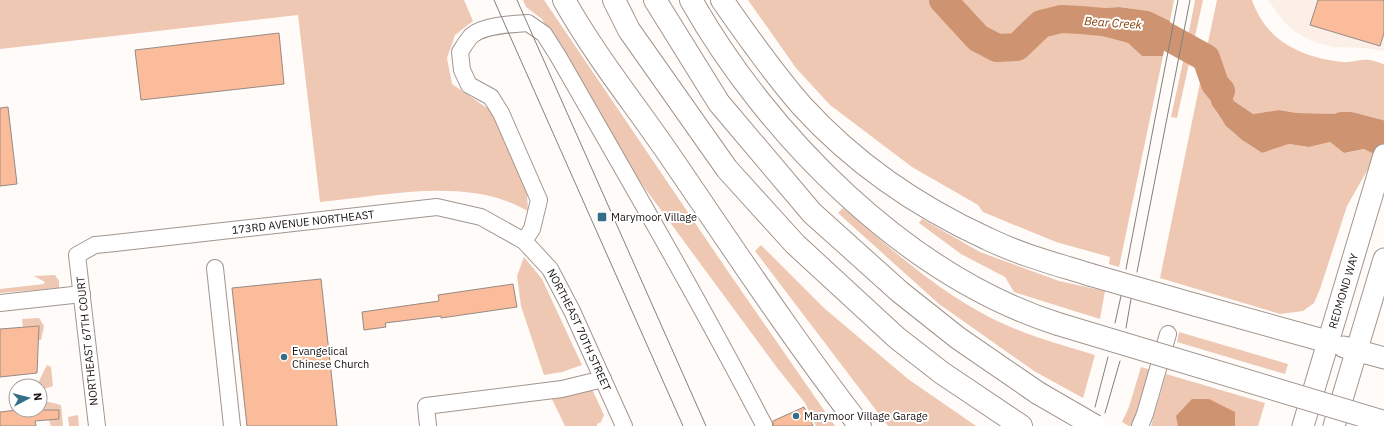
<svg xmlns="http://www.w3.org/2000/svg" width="1384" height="426" viewBox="0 0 1384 426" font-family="'IBM Plex Sans',sans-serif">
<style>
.built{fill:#fcefe8}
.green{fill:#eec8b3}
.water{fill:#ce9371}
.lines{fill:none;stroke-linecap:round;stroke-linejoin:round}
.river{stroke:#ce9371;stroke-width:28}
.building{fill:#fabc9a;stroke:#978a83}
.minor-casing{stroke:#a2958e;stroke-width:18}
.major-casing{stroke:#a2958e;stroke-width:23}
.highway-casing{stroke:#a2958e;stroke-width:24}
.minor{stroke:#fff;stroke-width:16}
.major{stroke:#fff;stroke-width:21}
.highway{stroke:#fff;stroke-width:22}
.tram{stroke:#837f7d;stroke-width:1}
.highway-bridge-casing{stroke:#a2958e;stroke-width:24;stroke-linecap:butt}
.highway-bridge{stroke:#fff;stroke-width:22}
.poi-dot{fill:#356e88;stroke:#fff;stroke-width:1.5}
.labels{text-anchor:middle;stroke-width:4;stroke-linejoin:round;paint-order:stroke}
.poi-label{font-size:11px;fill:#171210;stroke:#fff;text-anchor:start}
.street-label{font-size:11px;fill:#171210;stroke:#fff}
.water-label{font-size:12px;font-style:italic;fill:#863e05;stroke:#fff}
</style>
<rect width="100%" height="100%" fill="#fefbf9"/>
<path class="built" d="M 1268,0 L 1384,0 L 1384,51 L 1365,48 L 1333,47 L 1311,41 L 1294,31 L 1283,21 Z"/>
<path class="green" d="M 0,0 L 464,0 L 473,21 L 455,35 L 447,58 L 452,84 L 493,112 L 527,193 L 528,211 C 467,176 386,196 320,202 L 298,15 L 0,49 Z
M 523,0 L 544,0 L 727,270 L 835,426 L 816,426 L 805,403 L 775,365 L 627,164 L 542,19 L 526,7 Z
M 748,0 L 1174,0 L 1170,21 L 1149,11 L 1119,7 L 1060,11 L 1068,27 L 1128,43 L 1142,56 L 1163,56 L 1119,267 L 1109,264 L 1110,257 L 1056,242 L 983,212 L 978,205 L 912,167 L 830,105 L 796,68 Z
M 1195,0 L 1203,0 L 1194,41 L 1188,37 Z
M 1217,0 L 1252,0 C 1266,41 1301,57 1342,62 C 1351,63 1360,59 1369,60 C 1374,60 1379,63 1384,64 L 1384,120 L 1380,132 L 1344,114 L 1297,113 L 1279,110 L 1253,114 L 1234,101 L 1207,47 Z
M 1184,57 L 1190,59 L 1177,118 L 1171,117 Z
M 1202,73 C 1206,83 1208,96 1213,106 C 1223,127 1242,141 1262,153 L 1289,144 L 1309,147 L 1330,142 L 1344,153 L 1365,149 L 1374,154 L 1372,162 L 1347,206 L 1320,289 L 1314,303 L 1303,311 L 1280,314 L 1160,278 Z
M 843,208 C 889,247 935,289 989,317 C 1022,334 1059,344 1095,355 L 1083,398 L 1034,371 L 939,304 L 838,213 Z
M 922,219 L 980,252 L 1059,281 L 1105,291 L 1100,319 L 1014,292 L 1005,277 L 961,254 L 919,223 Z
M 761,245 L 824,308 L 908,379 L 976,426 L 888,426 L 755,251 Z
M 524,257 L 542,279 L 582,365 L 562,372 L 544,375 L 521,306 L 517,276 Z
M 55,275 L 59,281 L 59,288 L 0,293 L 0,289 L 44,284 L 45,282 L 34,276 Z
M 39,318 L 44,326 L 41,340 L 39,340 L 39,326 L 23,327 L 22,319 Z
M 1179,332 L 1288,364 L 1285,374 L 1177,342 Z
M 47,365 L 51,367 L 53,386 L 41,390 L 38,383 Z
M 1141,367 L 1151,370 L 1136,426 L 1129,426 L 1122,422 L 1129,407 Z
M 1166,374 L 1265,403 L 1258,426 L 1151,426 Z
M 591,387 L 604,415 L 601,422 L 597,424 L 597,426 L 565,426 L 551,397 Z
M 45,401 L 61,405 L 63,426 L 51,426 L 42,402 Z
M 78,415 L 79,426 L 69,426 L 68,417 Z"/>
<path class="water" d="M 1119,7 L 1149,11 L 1170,21 L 1163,56 L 1142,56 L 1128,43 L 1068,27 L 1060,11 Z
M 1207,47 L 1234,101 L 1253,114 L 1279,110 L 1297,113 L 1344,114 L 1380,132 L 1374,154 L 1364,149 L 1344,153 L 1330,142 L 1309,147 L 1289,144 L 1262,153 L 1242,140 L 1226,126 L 1212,105 L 1202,73 Z
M 1192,399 L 1209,399 L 1235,412 L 1235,426 L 1178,426 L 1176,416 Z"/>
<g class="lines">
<path class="river" d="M 943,0 L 978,38 L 997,48 L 1017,47 L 1041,24 L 1061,19 L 1081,20 L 1148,26 L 1206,58 L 1215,84 L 1221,91
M 1342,126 L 1350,126 L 1384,135"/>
</g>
<path class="building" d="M 1318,0 L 1384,0 L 1384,33 L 1380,46 L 1310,25 Z
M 279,33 L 284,84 L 141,100 L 135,50 Z
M 8,107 L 17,184 L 0,186 L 0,108 Z
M 321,279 L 337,426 L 247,426 L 232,288 Z
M 513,284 L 517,307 L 441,318 L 441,316 L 385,323 L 386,327 L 364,330 L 362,312 L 439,301 L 438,295 Z
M 39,326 L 37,373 L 0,377 L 0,329 Z
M 804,407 L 813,426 L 773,426 L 773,421 Z
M 17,410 L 59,410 L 59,419 L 35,421 L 36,426 L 0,426 L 0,412 Z"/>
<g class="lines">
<defs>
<g id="minor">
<path d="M 524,241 L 532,229 L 539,200 L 501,113 L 491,97 L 469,85 L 462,70 L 460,52 C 463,47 467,41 471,36 C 483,25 512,24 528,23 L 544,34 L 558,56 C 628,178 699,300 764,425"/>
<path d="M 215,268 L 232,426"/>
<path d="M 0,303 L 82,294"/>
<path id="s1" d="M 97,426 L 77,255 L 95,245 L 106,244 L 437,207 L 481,217 L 524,241 L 550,269 L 572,311 L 624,426"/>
<path d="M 428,426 L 426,406 L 562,389 L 603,379"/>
<path d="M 1140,426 L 1145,414 L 1168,334"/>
</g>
<g id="major">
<path d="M 1344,347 L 1384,358"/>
<path id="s2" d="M 1303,426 L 1384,155"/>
<path d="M 1334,426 L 1384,259"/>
</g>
<path id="highway" d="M 564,0 C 594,54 633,102 668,153 C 731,245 792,338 860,426
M 614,0 L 629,30 L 727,169 L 795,244 L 897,338 L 942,373 L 1021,426
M 655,0 L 719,103 L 812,213 L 900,292 L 958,338 L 1038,393
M 691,0 C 768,136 907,276 1058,324
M 722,0 C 747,36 773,73 802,106 C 854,163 918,207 988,239 C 1021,255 1056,264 1091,275
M 1196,305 L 1329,342"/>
</defs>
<use href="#minor" class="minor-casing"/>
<use href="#major" class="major-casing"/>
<use href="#highway" class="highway-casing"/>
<use href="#minor" class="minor"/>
<use href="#major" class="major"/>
<use href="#highway" class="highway"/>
<path class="tram" d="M 494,0 L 683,426
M 517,0 L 706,426
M 1126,269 L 1178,0
M 1137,272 L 1190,0
M 1115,323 L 1121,296
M 1126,328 L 1131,299
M 1095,407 L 1108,357
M 1105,413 L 1120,361"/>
<defs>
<path id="highway-bridge" d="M 1091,275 L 1196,305
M 1058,324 L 1384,422
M 1038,393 L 1095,426"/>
</defs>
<use href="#highway-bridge" class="highway-bridge-casing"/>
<use href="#highway-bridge" class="highway-bridge"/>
</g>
<g class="poi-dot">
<rect x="597" y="212" width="10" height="10" rx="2"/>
<circle cx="284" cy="357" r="4"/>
<circle cx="796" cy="416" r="4"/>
</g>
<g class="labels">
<g class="poi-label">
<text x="611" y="221">Marymoor Village</text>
<text x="292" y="355">Evangelical<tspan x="292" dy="13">Chinese Church</tspan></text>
<text x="804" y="420">Marymoor Village Garage</text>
</g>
<g class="street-label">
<text dy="4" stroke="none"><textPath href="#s1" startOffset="402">173RD AVENUE NORTHEAST</textPath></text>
<text dy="4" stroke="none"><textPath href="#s2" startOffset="141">REDMOND WAY</textPath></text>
<text dy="4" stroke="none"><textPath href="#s1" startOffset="737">NORTHEAST 70TH STREET</textPath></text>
<text transform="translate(87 341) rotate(-96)" y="4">NORTHEAST 67TH COURT</text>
</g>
<g class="water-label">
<text transform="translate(1113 23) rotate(4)" y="4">Bear Creek</text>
</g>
</g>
<g transform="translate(28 398) rotate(83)"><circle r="19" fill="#ffffff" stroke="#a2a09f"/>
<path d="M0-3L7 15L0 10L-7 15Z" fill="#356e88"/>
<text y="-6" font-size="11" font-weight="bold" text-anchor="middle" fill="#171210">N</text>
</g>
</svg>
